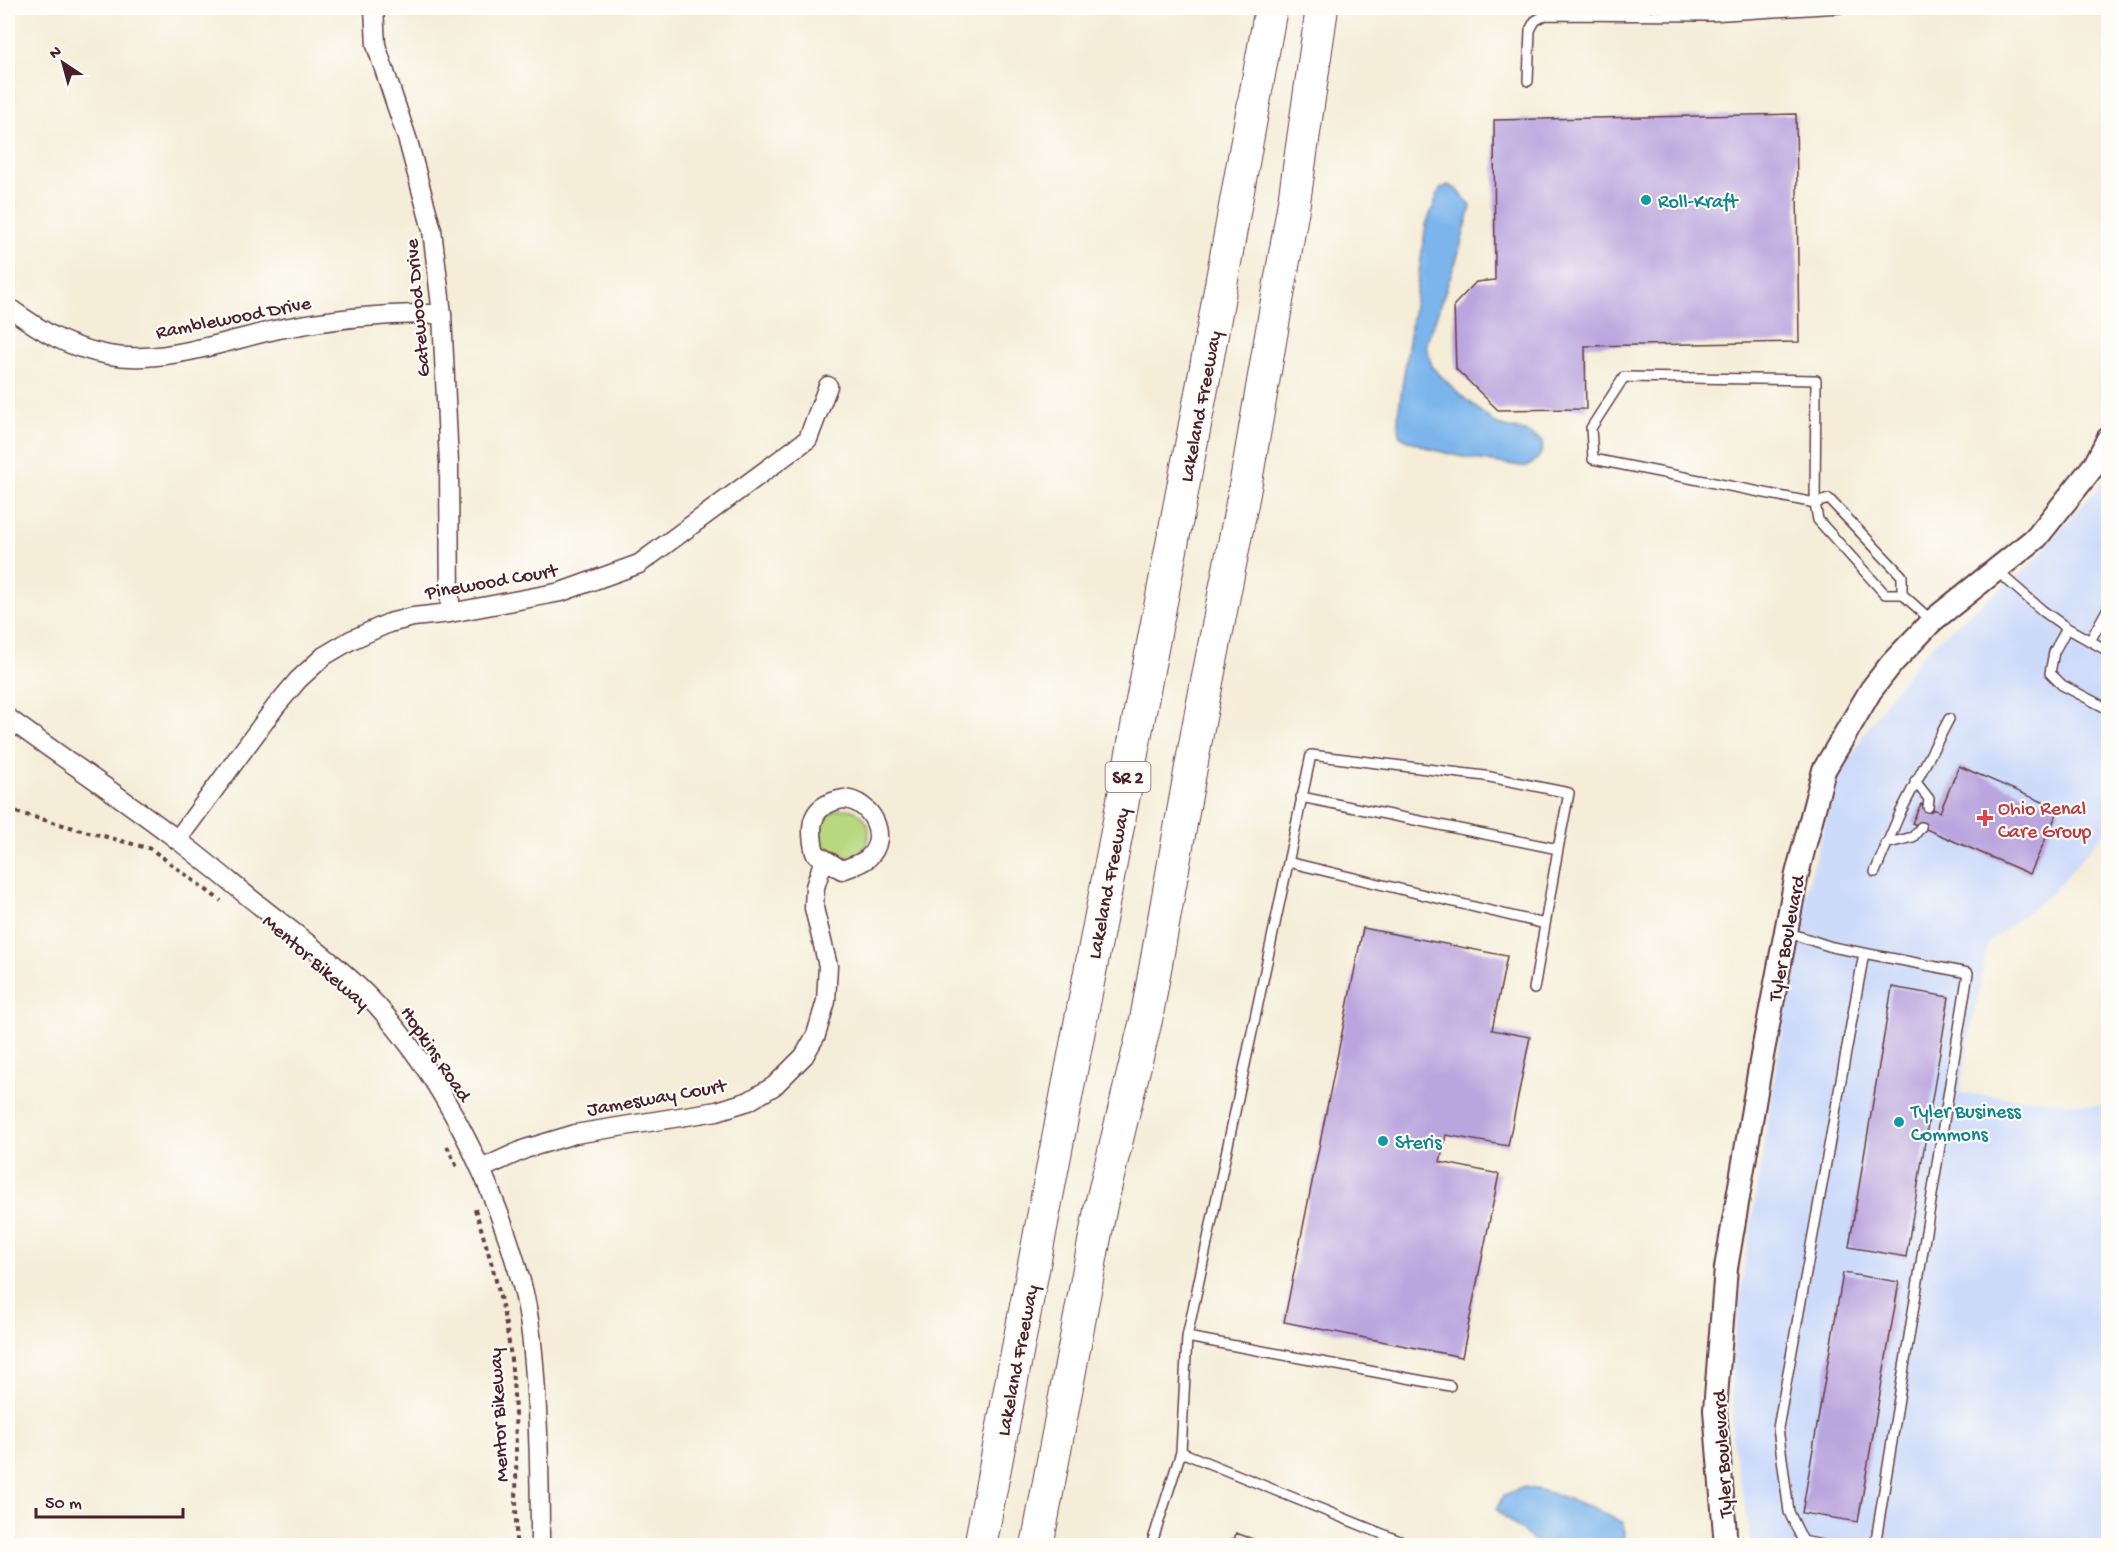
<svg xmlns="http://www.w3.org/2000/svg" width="2116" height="1553" viewBox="0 0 2116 1553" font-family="'Gochi Hand',sans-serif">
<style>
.built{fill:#cddbfa}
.green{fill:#b7d87f;stroke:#807c55;stroke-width:1.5}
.water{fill:#7bb5ec;stroke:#626a8c;stroke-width:1.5}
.building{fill:#bba5de}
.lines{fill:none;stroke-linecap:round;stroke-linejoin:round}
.service-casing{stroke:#643e45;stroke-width:12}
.minor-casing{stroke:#643e45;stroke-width:21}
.tertiary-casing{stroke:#643e45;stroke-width:26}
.motorway-casing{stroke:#643e45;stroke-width:34}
.path{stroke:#643e45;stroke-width:4;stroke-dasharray:4.5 4.5;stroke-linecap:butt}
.service{stroke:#fff;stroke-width:9}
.minor{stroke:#fff;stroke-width:18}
.tertiary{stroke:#fff;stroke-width:22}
.motorway{stroke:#fff;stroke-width:32}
.culture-dot{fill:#0f9aa8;stroke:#fdfcf7;stroke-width:2}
.health-dot{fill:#e0444e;stroke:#fdfcf7;stroke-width:2}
.labels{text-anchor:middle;stroke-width:4.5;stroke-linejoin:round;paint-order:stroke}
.shield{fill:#fdfcf7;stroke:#806168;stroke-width:1.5}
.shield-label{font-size:18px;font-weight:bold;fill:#4a1f2b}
.culture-label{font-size:20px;fill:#0d838f;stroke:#fdfcf7;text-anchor:start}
.street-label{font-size:20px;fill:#4a1f2b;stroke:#fdfcf7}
.health-label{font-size:20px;fill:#be3a42;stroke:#fdfcf7;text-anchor:start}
</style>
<rect width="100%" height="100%" fill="#fdfcf7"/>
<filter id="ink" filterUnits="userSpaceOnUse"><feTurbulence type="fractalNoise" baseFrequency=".0167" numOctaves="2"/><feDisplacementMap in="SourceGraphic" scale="12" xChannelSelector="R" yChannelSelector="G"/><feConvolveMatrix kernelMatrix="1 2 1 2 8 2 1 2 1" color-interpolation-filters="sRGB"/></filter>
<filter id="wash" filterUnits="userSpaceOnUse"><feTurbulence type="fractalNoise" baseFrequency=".008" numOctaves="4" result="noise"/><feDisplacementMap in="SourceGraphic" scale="24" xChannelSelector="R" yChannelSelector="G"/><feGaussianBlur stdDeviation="1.35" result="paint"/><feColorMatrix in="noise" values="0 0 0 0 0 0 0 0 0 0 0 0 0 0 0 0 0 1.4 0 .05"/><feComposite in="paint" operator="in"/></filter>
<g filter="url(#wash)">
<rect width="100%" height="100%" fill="#f5edd8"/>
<path class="built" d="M 2108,476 L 2108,828 L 2052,893 L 1988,943 L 1959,1093 L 2108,1106 L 2108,1545 L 1752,1546 L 1732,1436 L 1732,1357 L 1745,1263 L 1802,907 L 1837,780 L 1861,739 L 1889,697 L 1924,653 L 1968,614 L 2026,569 Z"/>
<path class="green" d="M821 833a24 24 0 1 1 48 0a24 24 0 1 1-48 0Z"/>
<path class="water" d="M 1448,185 L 1458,190 L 1471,207 L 1457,258 L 1426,345 L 1432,367 L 1457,392 L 1497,425 L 1525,432 L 1543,441 C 1543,455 1538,460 1527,467 C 1484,460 1438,457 1399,435 L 1398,415 L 1426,225 L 1440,189 Z
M 1524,1487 C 1560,1493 1591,1507 1624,1523 L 1625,1537 L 1614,1545 L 1540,1545 L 1515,1526 L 1496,1509 L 1504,1495 Z"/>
<g id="blocks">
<path class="building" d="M 1796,114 L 1799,342 L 1585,346 L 1586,409 L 1498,410 L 1456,369 L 1454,305 L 1476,282 L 1495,280 L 1494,120 Z
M 1959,766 L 2059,809 L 2030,874 L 1912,823 L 1921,804 L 1940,812 Z
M 1363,928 L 1507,956 L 1492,1030 L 1530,1037 L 1508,1146 L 1446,1135 L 1440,1162 L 1499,1174 L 1462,1357 L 1284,1322 Z
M 1892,987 L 1949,997 L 1906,1257 L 1849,1247 Z
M 1843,1273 L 1899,1282 L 1858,1522 L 1802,1513 Z
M 1236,1533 L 1270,1545 L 1270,1546 L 1232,1546 Z"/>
</g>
</g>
<g filter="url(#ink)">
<use href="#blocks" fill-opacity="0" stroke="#643e45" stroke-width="1.5"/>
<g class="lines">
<defs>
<path id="service" d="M 1528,81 L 1530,30 L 1535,21 L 1545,15 L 1710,16 L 1840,8
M 1624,377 L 1816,380 L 1815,503 L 1593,459 L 1591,428 Z
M 1997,571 L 2043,611 L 2067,628 L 2108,651
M 1902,594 L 1902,576 L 1829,499 L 1815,503 L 1818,520 L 1885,594 L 1902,594 L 1932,621
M 2067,628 L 2054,652 L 2050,673 L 2062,685 L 2108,709
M 2090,641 L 2108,608
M 1915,781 L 1929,799 L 1928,807
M 1301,797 L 1558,849 L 1534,989
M 1885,844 L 1913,837 L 1921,827
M 1288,862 L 1545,924
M 1875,872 L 1901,811 L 1949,719
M 1786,932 L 1832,947 L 1968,973 L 1875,1546
M 1187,1337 L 1450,1386
M 1181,1452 L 1187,1337 L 1311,755 L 1485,776 L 1569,793 L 1558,849
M 1151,1546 L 1181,1452 L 1412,1546
M 1826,1546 L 1803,1541 L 1789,1512 L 1778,1428 L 1864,953"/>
<path id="minor" d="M 374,8 L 376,45 L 408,141 L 432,230 L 442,314 L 449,464 L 450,613
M 8,307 C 43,332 66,347 109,355 C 162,365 228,340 279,329 C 334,318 387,313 442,314
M 8,718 C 64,759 123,798 179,841 C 208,863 236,887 265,910 C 307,943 353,976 387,1017 C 451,1093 498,1193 523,1289 C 530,1317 533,1348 535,1377 C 539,1433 540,1489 540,1546
M 843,799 C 871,800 891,837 868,858 C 861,864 850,867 842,870 L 815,853 C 808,824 811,805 843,799 Z
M 177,840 L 276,706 L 298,680 L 324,656 L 351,640 L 389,623 L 413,617 L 450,613 L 561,592 L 639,564 L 808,439 L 828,386
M 481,1169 L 525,1149 L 575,1134 L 717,1111 L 749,1101 L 774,1086 L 804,1056 L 816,1035 L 826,1001 L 828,966 L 814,908 L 815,887 L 824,859"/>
<path id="tertiary" d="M 1726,1546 L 1715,1410 L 1726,1268 L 1762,1056 L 1797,874 L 1824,770 L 1871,690 L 1892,663 L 1932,621 L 2037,537 L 2096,463 L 2108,439"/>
<path id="motorway" d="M 980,1546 L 1207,362 L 1271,8
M 1037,1546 L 1101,1205 L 1146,1020 L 1198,728 L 1244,493 L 1294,202 L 1322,8"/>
</defs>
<use href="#service" class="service-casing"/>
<use href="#minor" class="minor-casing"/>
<use href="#tertiary" class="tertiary-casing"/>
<use href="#motorway" class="motorway-casing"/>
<path class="path" d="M 8,810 L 151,849 L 221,901
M 447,1146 L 457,1167
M 475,1209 C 489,1253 502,1297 509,1343 C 518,1410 516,1478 516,1546"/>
<use href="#service" class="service"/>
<use href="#minor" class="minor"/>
<use href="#tertiary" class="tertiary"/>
<use href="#motorway" class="motorway"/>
</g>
</g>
<g class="culture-dot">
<circle cx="1646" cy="200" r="6"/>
<circle cx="1899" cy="1122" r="6"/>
<circle cx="1383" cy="1141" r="6"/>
</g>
<path class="health-dot" d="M1982 809h6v6h6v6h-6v6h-6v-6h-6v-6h6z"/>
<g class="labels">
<rect class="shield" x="1105.5" y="762" width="45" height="30" rx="4.5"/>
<g class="shield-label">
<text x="1128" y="783">SR 2</text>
</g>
<g class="culture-label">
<text x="1658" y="207">Roll-Kraft</text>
<text x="1911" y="1117">Tyler Business<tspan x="1911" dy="23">Commons</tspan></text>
<text x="1395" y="1148">Steris</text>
</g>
<g class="street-label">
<text transform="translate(416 308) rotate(-95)" y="7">Gatewood Drive</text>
<text transform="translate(233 316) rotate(-11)" y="7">Ramblewood Drive</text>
<text transform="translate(1199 406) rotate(-79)" y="7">Lakeland Freeway</text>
<text transform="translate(491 580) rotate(-10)" y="7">Pinewood Court</text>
<text transform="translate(1107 883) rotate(-79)" y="7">Lakeland Freeway</text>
<text transform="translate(1785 938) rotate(-79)" y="7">Tyler Boulevard</text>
<text transform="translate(317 961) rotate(41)" y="7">Mentor Bikeway</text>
<text transform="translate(437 1053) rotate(56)" y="7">Hopkins Road</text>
<text transform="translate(656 1096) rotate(-10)" y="7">Jamesway Court</text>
<text transform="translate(1016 1360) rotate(-79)" y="7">Lakeland Freeway</text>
<text transform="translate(497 1415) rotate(-93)" y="7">Mentor Bikeway</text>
<text transform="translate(1721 1454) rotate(-93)" y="7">Tyler Boulevard</text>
</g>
<g class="health-label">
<text x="1998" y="814">Ohio Renal<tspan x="1998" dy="23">Care Group</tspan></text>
</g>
</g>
<rect width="2116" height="1553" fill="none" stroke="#fdfcf7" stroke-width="30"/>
<g transform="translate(63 63) rotate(324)" stroke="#fdfcf7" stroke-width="4.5" paint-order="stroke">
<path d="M0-4.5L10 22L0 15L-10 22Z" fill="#4a1f2b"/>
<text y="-9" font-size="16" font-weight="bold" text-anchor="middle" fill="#4a1f2b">N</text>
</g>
<path d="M36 1508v9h147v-9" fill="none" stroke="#4a1f2b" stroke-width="3"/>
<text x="45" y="1508" font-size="18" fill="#4a1f2b" stroke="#fdfcf7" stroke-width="4.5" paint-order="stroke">50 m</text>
</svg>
